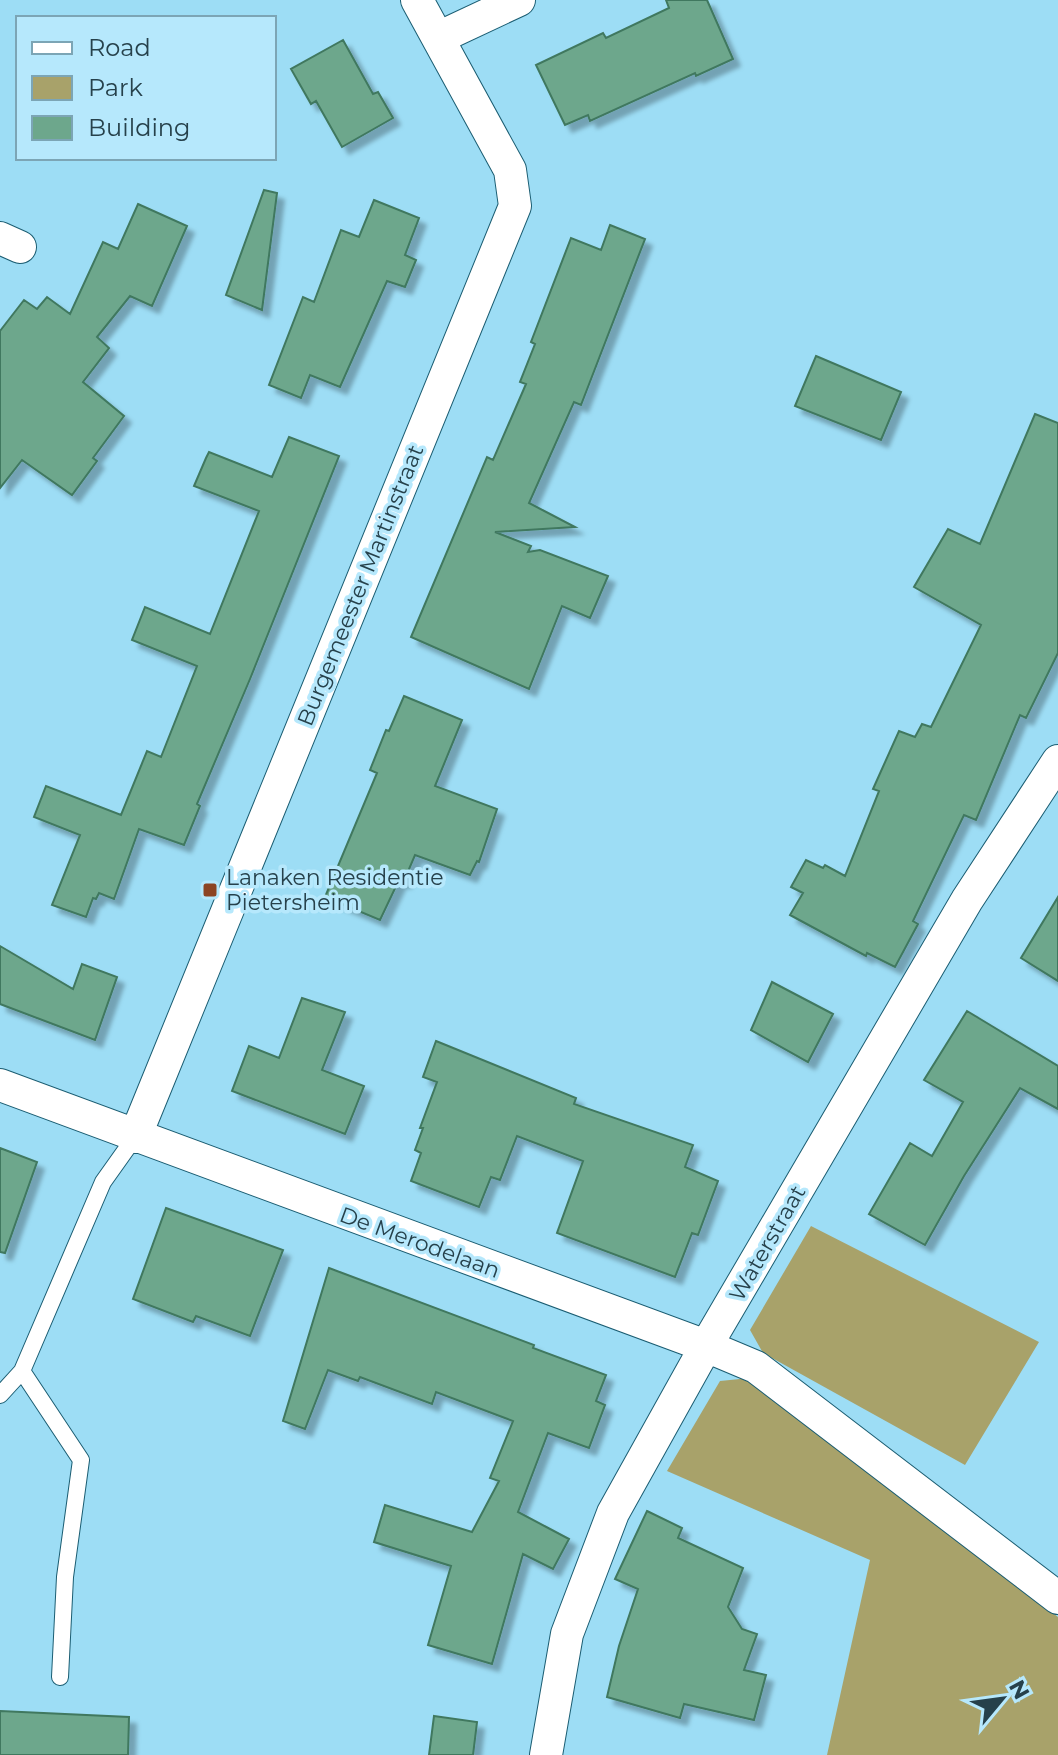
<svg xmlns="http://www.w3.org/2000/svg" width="1058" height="1755" viewBox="0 0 1058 1755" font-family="Montserrat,sans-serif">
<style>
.green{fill:#a8a26a}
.building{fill:#6da78c;stroke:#40785f;stroke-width:2;filter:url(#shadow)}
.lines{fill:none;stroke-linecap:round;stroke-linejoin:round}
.lane-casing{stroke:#1b5d72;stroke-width:18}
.street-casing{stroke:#1b5d72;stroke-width:34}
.lane{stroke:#fff;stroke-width:16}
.street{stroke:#fff;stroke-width:32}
.poi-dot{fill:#8c4423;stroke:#b6e8fc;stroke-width:3}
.labels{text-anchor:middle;stroke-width:7;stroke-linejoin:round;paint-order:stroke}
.street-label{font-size:22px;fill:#26414b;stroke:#b6e8fc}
.poi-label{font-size:22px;fill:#26414b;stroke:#b6e8fc;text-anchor:start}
</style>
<defs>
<filter id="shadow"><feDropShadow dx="7" dy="7" stdDeviation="2" flood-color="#0004"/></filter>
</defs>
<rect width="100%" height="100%" fill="#9dddf5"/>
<path class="green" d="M 811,1226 L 1039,1342 L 965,1465 L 763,1353 L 750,1330 Z
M 750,1378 L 1058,1617 L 1058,1755 L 827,1755 L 870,1560 L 667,1471 L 720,1381 Z"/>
<path class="building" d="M 666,0 L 707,0 L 733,59 L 696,76 L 695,73 L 590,121 L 588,115 L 565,125 L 536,65 L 603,33 L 606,38 L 669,8 Z
M 343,40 L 373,94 L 378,92 L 393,118 L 342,147 L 316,101 L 311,104 L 291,69 Z
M 264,190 L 277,193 L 262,310 L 226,295 Z
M 374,200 L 419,218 L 405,255 L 416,260 L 405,287 L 387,281 L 340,387 L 310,375 L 301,398 L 269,385 L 303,297 L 314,302 L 341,230 L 359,237 Z
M 138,204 L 187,226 L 152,306 L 130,296 L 97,337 L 109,348 L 83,382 L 124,416 L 93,458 L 97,461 L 72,495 L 22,460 L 0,488 L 0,331 L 24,300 L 37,309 L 47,297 L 70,314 L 103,242 L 118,249 Z
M 610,225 L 645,239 L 581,405 L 574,402 L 529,503 L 575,527 L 495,532 L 531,546 L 528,552 L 540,550 L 608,576 L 590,618 L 562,606 L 529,689 L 411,637 L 487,457 L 493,460 L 526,384 L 520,382 L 535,344 L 531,342 L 571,238 L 601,250 Z
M 816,356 L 901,392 L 881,440 L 795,406 Z
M 1035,414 L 1058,423 L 1058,653 L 1026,718 L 1020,715 L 976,820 L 964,815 L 913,921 L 918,924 L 895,967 L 867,953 L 866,956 L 790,915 L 803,893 L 791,887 L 806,860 L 823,868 L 825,865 L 845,876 L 879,791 L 873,789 L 899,731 L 915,737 L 922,724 L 931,727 L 981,625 L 914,587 L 948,529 L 980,544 Z
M 289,437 L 339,456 L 250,679 L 197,804 L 200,806 L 184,845 L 139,829 L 114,899 L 99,893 L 96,899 L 93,898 L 86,917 L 52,905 L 80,835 L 34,817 L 46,786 L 121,815 L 147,751 L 161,757 L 197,666 L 132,640 L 145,607 L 210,634 L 259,511 L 194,486 L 206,458 L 209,452 L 272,477 Z
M 404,696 L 462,720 L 435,786 L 497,809 L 479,862 L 477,861 L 470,875 L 415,855 L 404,881 L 399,880 L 380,920 L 325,897 L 377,773 L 370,770 L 386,730 L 389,731 Z
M 1058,897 L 1058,981 L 1021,958 Z
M 0,946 L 73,989 L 82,964 L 117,977 L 95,1040 L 0,1004 Z
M 772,982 L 833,1014 L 808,1062 L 751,1030 Z
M 302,998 L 345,1012 L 322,1070 L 364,1086 L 345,1134 L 232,1091 L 249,1046 L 279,1058 Z
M 967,1011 L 1058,1066 L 1058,1109 L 1020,1088 L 964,1176 L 925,1245 L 869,1214 L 910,1143 L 932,1156 L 963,1102 L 924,1080 Z
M 436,1041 L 576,1098 L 574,1104 L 693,1145 L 685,1167 L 718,1181 L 698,1235 L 692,1233 L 675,1277 L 557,1233 L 583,1161 L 517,1136 L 500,1180 L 491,1177 L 479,1207 L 411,1181 L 421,1153 L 415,1150 L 423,1128 L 420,1128 L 437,1082 L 423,1077 Z
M 0,1148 L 37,1162 L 5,1253 L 0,1252 Z
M 166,1208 L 283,1250 L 250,1336 L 196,1316 L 193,1322 L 133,1299 Z
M 329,1268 L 534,1345 L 533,1348 L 606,1375 L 596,1401 L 605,1405 L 589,1448 L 548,1433 L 518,1512 L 569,1539 L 553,1569 L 523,1554 L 492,1664 L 428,1645 L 451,1566 L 374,1542 L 385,1505 L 472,1532 L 499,1481 L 490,1478 L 513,1421 L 436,1392 L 432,1404 L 360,1377 L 358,1381 L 328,1370 L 305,1429 L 283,1421 Z
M 647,1511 L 682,1528 L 678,1538 L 743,1568 L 728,1607 L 742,1629 L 757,1634 L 744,1670 L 766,1675 L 754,1720 L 684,1704 L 680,1718 L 607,1697 L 619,1646 L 638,1589 L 615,1579 Z
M 0,1711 L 129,1717 L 128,1755 L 0,1755 Z
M 434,1716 L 477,1722 L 473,1755 L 429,1755 Z"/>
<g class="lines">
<defs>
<path id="lane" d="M 22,1371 L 81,1460 L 65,1577 L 60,1677
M 0,1395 L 22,1371 L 103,1182 L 135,1137"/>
<path id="street" d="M 438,38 L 519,0
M 0,238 L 20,247
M 0,1085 L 706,1346 L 756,1367 L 1058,1598
M 135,1137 L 515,206 L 510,170 L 417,0
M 546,1755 L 567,1634 L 613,1513 L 706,1346 L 967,900 L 1058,761"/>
</defs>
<use href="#lane" class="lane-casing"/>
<use href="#street" class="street-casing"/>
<use href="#lane" class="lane"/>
<use href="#street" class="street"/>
</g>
<rect class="poi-dot" x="202" y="882" width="16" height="16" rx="4"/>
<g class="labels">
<g class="street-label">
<text transform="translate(360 585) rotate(-68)" y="8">Burgemeester Martinstraat</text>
<text transform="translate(420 1242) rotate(20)" y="8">De Merodelaan</text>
<text transform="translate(767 1243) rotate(-60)" y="8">Waterstraat</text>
</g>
<g class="poi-label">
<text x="226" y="885">Lanaken Residentie<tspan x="226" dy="25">Pietersheim</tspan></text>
</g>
</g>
<rect x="16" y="16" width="260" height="144" fill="#b6e8fc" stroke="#7ca5b5" stroke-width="2"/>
<rect x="32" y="42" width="40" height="12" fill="#ffffff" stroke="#7ca5b5" stroke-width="2"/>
<text x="88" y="56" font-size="24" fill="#26414b">Road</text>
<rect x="32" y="76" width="40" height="24" fill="#a8a26a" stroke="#7ca5b5" stroke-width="2"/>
<text x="88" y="96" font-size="24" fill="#26414b">Park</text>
<rect x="32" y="116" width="40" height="24" fill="#6da78c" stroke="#7ca5b5" stroke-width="2"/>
<text x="88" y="136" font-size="24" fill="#26414b">Building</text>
<g transform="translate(1002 1699) rotate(61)" stroke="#b6e8fc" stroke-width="6" paint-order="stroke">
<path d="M0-6L14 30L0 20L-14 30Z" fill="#26414b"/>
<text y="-12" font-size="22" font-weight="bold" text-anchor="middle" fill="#26414b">N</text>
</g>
</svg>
